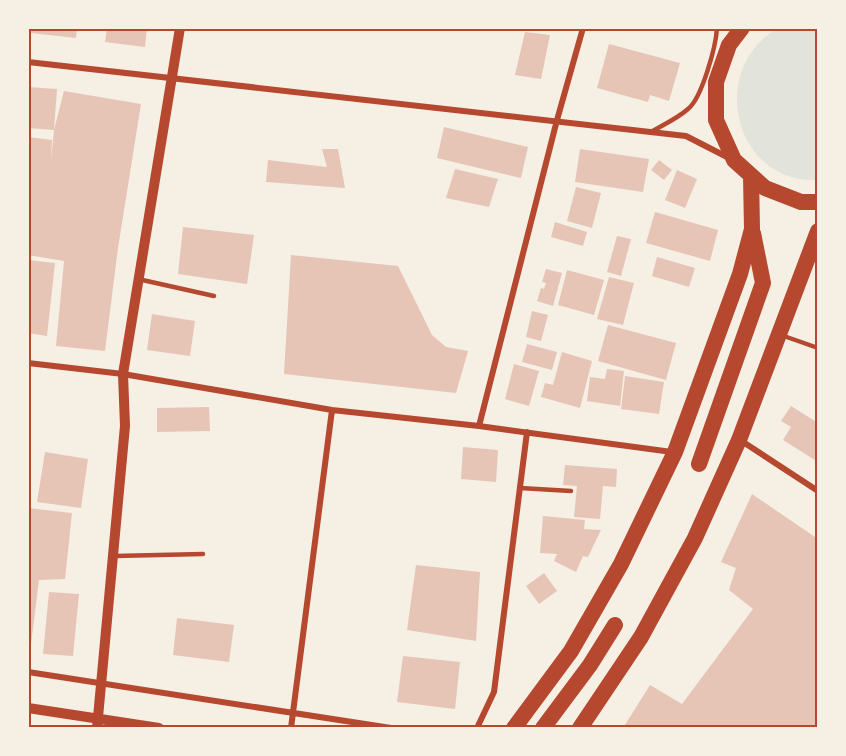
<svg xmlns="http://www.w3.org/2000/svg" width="846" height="756" viewBox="0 0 846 756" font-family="Lato,sans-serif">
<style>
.green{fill:#e2e4dc}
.building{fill:#e6c5b7}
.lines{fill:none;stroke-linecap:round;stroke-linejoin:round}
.service{stroke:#b5482f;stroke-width:4.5}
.minor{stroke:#b5482f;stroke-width:6}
.tertiary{stroke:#b5482f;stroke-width:10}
.trunk{stroke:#b5482f;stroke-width:16}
.neatline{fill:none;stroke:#b5482f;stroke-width:2}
</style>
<rect width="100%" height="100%" fill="#f6efe4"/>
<path class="green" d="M 776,29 L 817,29 L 817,180 C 735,183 707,72 776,29 Z"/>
<path class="building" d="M 32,28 L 77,28 L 76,38 L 31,33 Z
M 107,28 L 147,28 L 145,47 L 105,42 Z
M 525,32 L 550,35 L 541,79 L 515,75 Z
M 609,44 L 680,63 L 669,101 L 650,95 L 648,102 L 597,88 Z
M 28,87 L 57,89 L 54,130 L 28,128 Z
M 64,91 L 141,104 L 118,248 L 105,351 L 56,346 L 64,261 L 28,255 L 28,137 L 52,140 L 51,160 L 54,130 Z
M 444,127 L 528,147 L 521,178 L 437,158 Z
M 322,149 L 338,149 L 345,188 L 266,182 L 268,160 L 327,167 Z
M 580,149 L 649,159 L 643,192 L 575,182 Z
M 659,160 L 672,170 L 664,180 L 651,170 Z
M 455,169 L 498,179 L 489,207 L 446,198 Z
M 677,170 L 697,179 L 685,208 L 665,200 Z
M 576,187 L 601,193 L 592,228 L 567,221 Z
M 655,212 L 718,230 L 710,261 L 646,243 Z
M 555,222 L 587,232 L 583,246 L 551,237 Z
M 183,227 L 254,235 L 247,284 L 178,274 Z
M 617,236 L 631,239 L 621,276 L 607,272 Z
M 291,255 L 398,266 L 432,335 L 446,347 L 468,351 L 456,393 L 284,374 Z
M 657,257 L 695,268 L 689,287 L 652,276 Z
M 28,260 L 55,263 L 47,336 L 28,333 Z
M 546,269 L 562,273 L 553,306 L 537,301 L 541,288 L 544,289 L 546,283 L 542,282 Z
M 567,270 L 604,280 L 594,315 L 558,305 Z
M 609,277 L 634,283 L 623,325 L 597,319 Z
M 532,311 L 548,315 L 541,341 L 526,337 Z
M 152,314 L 195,321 L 190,356 L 147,350 Z
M 608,325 L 676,343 L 666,380 L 598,361 Z
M 527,344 L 557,352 L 552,370 L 522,362 Z
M 562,352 L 592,361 L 580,408 L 541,397 L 545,383 L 553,385 Z
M 514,364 L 539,371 L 529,406 L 505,399 Z
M 607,369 L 624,371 L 620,406 L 587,401 L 590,377 L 605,379 Z
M 625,376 L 664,382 L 659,414 L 621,409 Z
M 791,406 L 818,423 L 818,462 L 783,440 L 791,427 L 781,421 Z
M 209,407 L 210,431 L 157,432 L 157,408 Z
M 463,447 L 498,450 L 496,482 L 461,479 Z
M 45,452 L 88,459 L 81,508 L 37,502 Z
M 565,465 L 617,469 L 616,487 L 603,486 L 600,519 L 574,517 L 577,486 L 563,485 Z
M 752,494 L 818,539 L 818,728 L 623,728 L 650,685 L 682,704 L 753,609 L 729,590 L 736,568 L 721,562 Z
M 28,508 L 72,513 L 65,579 L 39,580 L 31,644 L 28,643 Z
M 543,516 L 585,520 L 584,529 L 601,530 L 588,557 L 583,556 L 576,572 L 554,561 L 557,554 L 540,553 Z
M 416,565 L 480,572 L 476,641 L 407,630 Z
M 544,573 L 557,591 L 539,604 L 526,586 Z
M 49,592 L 79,594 L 73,656 L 43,654 Z
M 177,618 L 234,625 L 229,662 L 173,655 Z
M 403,656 L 460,662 L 455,709 L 397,702 Z"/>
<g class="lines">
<path class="service" d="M 651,132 C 663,125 678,118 688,109 C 702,98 716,46 717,28
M 138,279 L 214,296
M 781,335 L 818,348
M 520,488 L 571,491
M 114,556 L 203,554"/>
<path class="minor" d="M 28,62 L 686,136 L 729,158
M 28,363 L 123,374 L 332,410 L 479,426 L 672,452
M 479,426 L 557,120 L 583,28
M 740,440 L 818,491
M 28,672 L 391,728
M 291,728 L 332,410
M 477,728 L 494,692 L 527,432"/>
<path class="tertiary" d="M 28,708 L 159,728
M 97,728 L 125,426 L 123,374 L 180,28"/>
<path class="trunk" d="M 742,28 L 729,45 L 716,82 L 716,120 L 734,160 L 765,188 L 801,202 L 818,202
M 699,464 L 763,283 L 753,233
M 514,728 L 571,651 L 621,564 L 675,452 L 740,274 L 752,229 L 751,176
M 543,728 L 590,665 L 615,625
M 580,728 L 641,637 L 695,538 L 739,440 L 818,231"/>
</g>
<rect width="846" height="756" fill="none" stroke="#f6efe4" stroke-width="60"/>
<rect x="30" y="30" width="786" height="696" class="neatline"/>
</svg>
